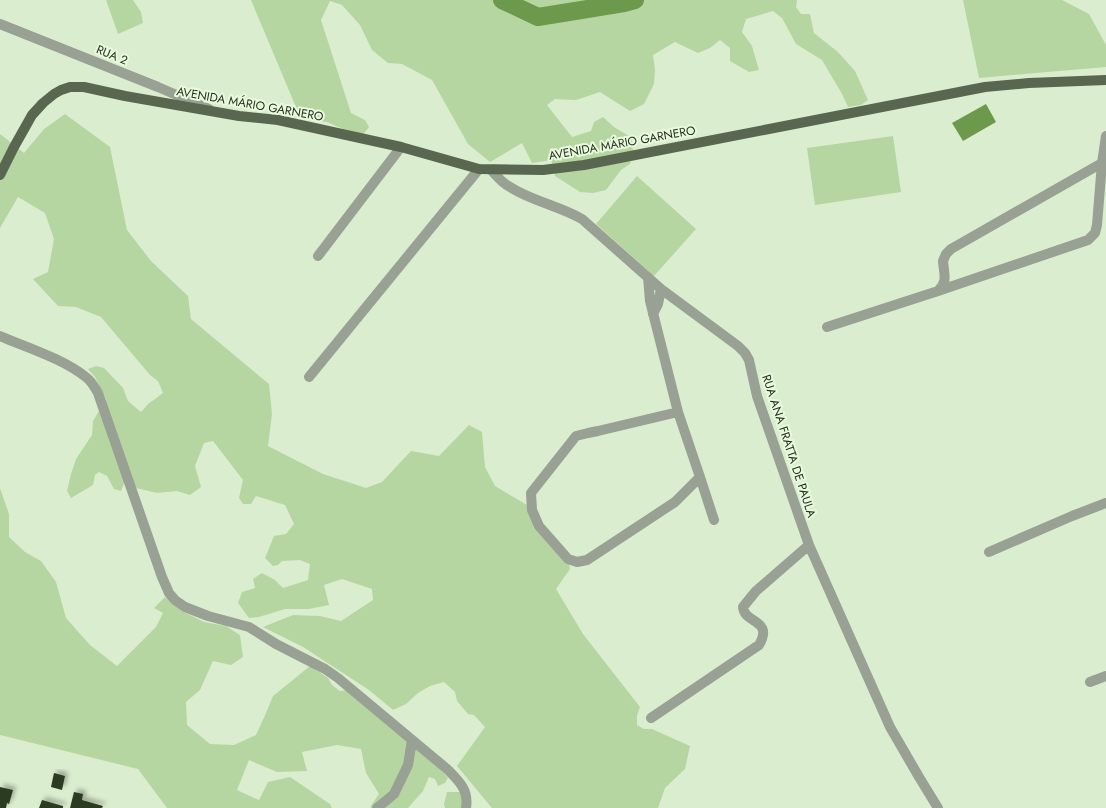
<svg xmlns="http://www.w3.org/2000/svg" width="1106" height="808" viewBox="0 0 1106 808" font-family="Jost,sans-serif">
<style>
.green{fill:#b6d6a1}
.water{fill:#6d994c}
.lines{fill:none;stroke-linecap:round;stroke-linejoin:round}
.river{stroke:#6d994c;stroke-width:18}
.building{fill:#2c3a22;filter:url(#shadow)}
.minor{stroke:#99a094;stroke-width:10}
.major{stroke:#596751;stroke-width:10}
.labels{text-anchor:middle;stroke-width:4;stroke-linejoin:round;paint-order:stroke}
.street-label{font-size:12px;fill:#272e23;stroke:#e8fadc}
</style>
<defs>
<filter id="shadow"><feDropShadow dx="3.5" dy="-3.5" stdDeviation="2" flood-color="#0004"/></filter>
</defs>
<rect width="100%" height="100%" fill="#dbedcf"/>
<path class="green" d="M 106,0 L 133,0 L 141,12 L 143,23 L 118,34 Z
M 251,0 L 797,0 L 796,7 L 801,14 L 810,14 L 814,33 L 838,52 L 855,71 L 868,100 L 861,105 L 848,107 L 842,94 L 822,60 L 796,44 L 782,18 L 773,11 L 746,19 L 742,32 L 752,46 L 759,70 L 749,72 L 730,61 L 730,48 L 720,40 L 710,48 L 698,53 L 675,42 L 653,55 L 655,70 L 654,84 L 644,104 L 630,111 L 600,92 L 576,100 L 555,99 L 547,105 L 572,137 L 591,131 L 594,122 L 603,117 L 614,127 L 632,138 L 633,153 L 630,164 L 621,170 L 606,190 L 593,193 L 580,192 L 555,176 L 551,160 L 532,163 L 522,143 L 490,162 L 468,144 L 432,80 L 402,64 L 388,63 L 372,50 L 360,25 L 342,5 L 330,1 L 321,20 L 351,113 L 365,120 L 369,127 L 363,135 L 343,129 L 327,122 L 301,119 Z
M 963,0 L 1062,0 L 1089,14 L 1106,45 L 1106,67 L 979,78 Z
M 65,114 L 110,147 L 127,230 L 151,261 L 188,296 L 191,319 L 269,384 L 272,414 L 268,446 L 323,474 L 366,488 L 382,482 L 411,451 L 439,456 L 469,425 L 482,432 L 485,467 L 495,486 L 527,505 L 567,553 L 570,569 L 556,589 L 583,634 L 640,707 L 637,715 L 637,725 L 644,729 L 652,729 L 690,746 L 685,769 L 665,788 L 658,808 L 492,808 L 457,766 L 485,727 L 474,715 L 468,714 L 457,701 L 455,692 L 444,682 L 430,686 L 418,693 L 406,704 L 393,710 L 369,690 L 303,647 L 263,627 L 293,615 L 320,616 L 341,621 L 373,600 L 372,589 L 342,579 L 324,585 L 329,605 L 309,609 L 285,609 L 259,617 L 249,618 L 238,603 L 242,592 L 255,588 L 253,579 L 262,573 L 275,580 L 283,588 L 308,580 L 310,564 L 300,560 L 282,561 L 278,565 L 273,566 L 265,558 L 274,536 L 286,534 L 294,524 L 285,505 L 256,496 L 251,504 L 243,504 L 239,498 L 243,480 L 213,441 L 204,443 L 195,466 L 201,487 L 190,495 L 177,491 L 157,493 L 136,488 L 125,481 L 121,491 L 114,489 L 107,476 L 99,472 L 95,475 L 93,485 L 71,498 L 67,491 L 71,474 L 76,459 L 92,435 L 93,421 L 106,399 L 95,377 L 88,369 L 96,366 L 104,368 L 123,388 L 128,401 L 141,412 L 148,404 L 163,393 L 158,381 L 150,375 L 101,317 L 76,307 L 58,306 L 33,279 L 48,272 L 54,239 L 45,213 L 18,197 L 0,228 L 0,134 L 24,153 L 44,129 Z
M 893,136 L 901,192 L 815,205 L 807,148 Z
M 637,176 L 696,229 L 654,276 L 596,224 Z
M 0,488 L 9,514 L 9,537 L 25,552 L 41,561 L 56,582 L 66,618 L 90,645 L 117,666 L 156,627 L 163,613 L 154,608 L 165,597 L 184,612 L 204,622 L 226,626 L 240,635 L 243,657 L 231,665 L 213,661 L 200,690 L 186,702 L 187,725 L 210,744 L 234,745 L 256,735 L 266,713 L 273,696 L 310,666 L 328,678 L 332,685 L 340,691 L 347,690 L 436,764 L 448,778 L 445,783 L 438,786 L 435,779 L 429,777 L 423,791 L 408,808 L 372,808 L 370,807 L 379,794 L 366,773 L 361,749 L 337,745 L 302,752 L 307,771 L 277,772 L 249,760 L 237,790 L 259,800 L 268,782 L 290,777 L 330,804 L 332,808 L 167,808 L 138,769 L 0,735 Z
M 447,792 L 460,792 L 464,800 L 463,808 L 445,808 L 444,804 Z"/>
<path class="water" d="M 986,104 L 996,122 L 963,141 L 952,123 Z"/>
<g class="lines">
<path class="river" d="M 502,0 L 538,17 L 624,3 L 635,0"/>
</g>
<path class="building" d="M 54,773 L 65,776 L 62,790 L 51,787 Z
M 0,787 L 13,790 L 9,804 L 7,803 L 6,808 L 0,808 Z
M 74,792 L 83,794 L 82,800 L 103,806 L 102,808 L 70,808 Z
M 42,800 L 63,806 L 63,808 L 39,808 Z"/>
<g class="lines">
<path class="minor" d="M 0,24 L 158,87 L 209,109
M 491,170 C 497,176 502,183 510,187 C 532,201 559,206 582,219 L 661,289 L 738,346 L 745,353 L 749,360 L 757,396 L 809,545 L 890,727 L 919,777 L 938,808
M 318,256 L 401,147
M 648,277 L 650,301 L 678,412 L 598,431 L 588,433 L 576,436 L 531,493 L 532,510 L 539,526 L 568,559 L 577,562 L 587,560 L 675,502 L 700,477
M 938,291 L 1088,240 L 1095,233 L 1097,225 L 1102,163 L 1106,136
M 653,314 L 658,304 L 661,289
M 827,327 L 938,291 C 948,282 944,274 943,261 L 946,254 L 951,249 L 1102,163
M 0,336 C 28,348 64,359 87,378 C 92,382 95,388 98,393 L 162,577 L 169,593 L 175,600 L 185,607 L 208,616 L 249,627 L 276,644 L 325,669 L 338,678 L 447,769 C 459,781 469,790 466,808
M 309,377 L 479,169
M 678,412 L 700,477 L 714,520
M 989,552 L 1072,516 L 1106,503
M 1090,682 L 1106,676
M 651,718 L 759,645 C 774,619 744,624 743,607 L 756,591 L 809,545
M 377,808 L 394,794 L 408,765 L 412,740"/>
<path class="major" d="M 0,175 L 14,147 L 32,115 L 43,103 L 54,94 L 61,90 L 70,87 L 84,87 L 125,96 L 239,116 L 278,120 L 401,147 L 479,169 L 543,170 L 584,165 L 985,87 L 1029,83 L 1106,80"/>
</g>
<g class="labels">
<g class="street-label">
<text transform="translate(112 55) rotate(22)" y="4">RUA 2</text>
<text transform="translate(250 104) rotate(10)" y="4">AVENIDA MÁRIO GARNERO</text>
<text transform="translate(622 143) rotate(-10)" y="4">AVENIDA MÁRIO GARNERO</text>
<text transform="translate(789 446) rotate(72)" y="4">RUA ANA FRATTA DE PAULA</text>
</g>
</g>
</svg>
